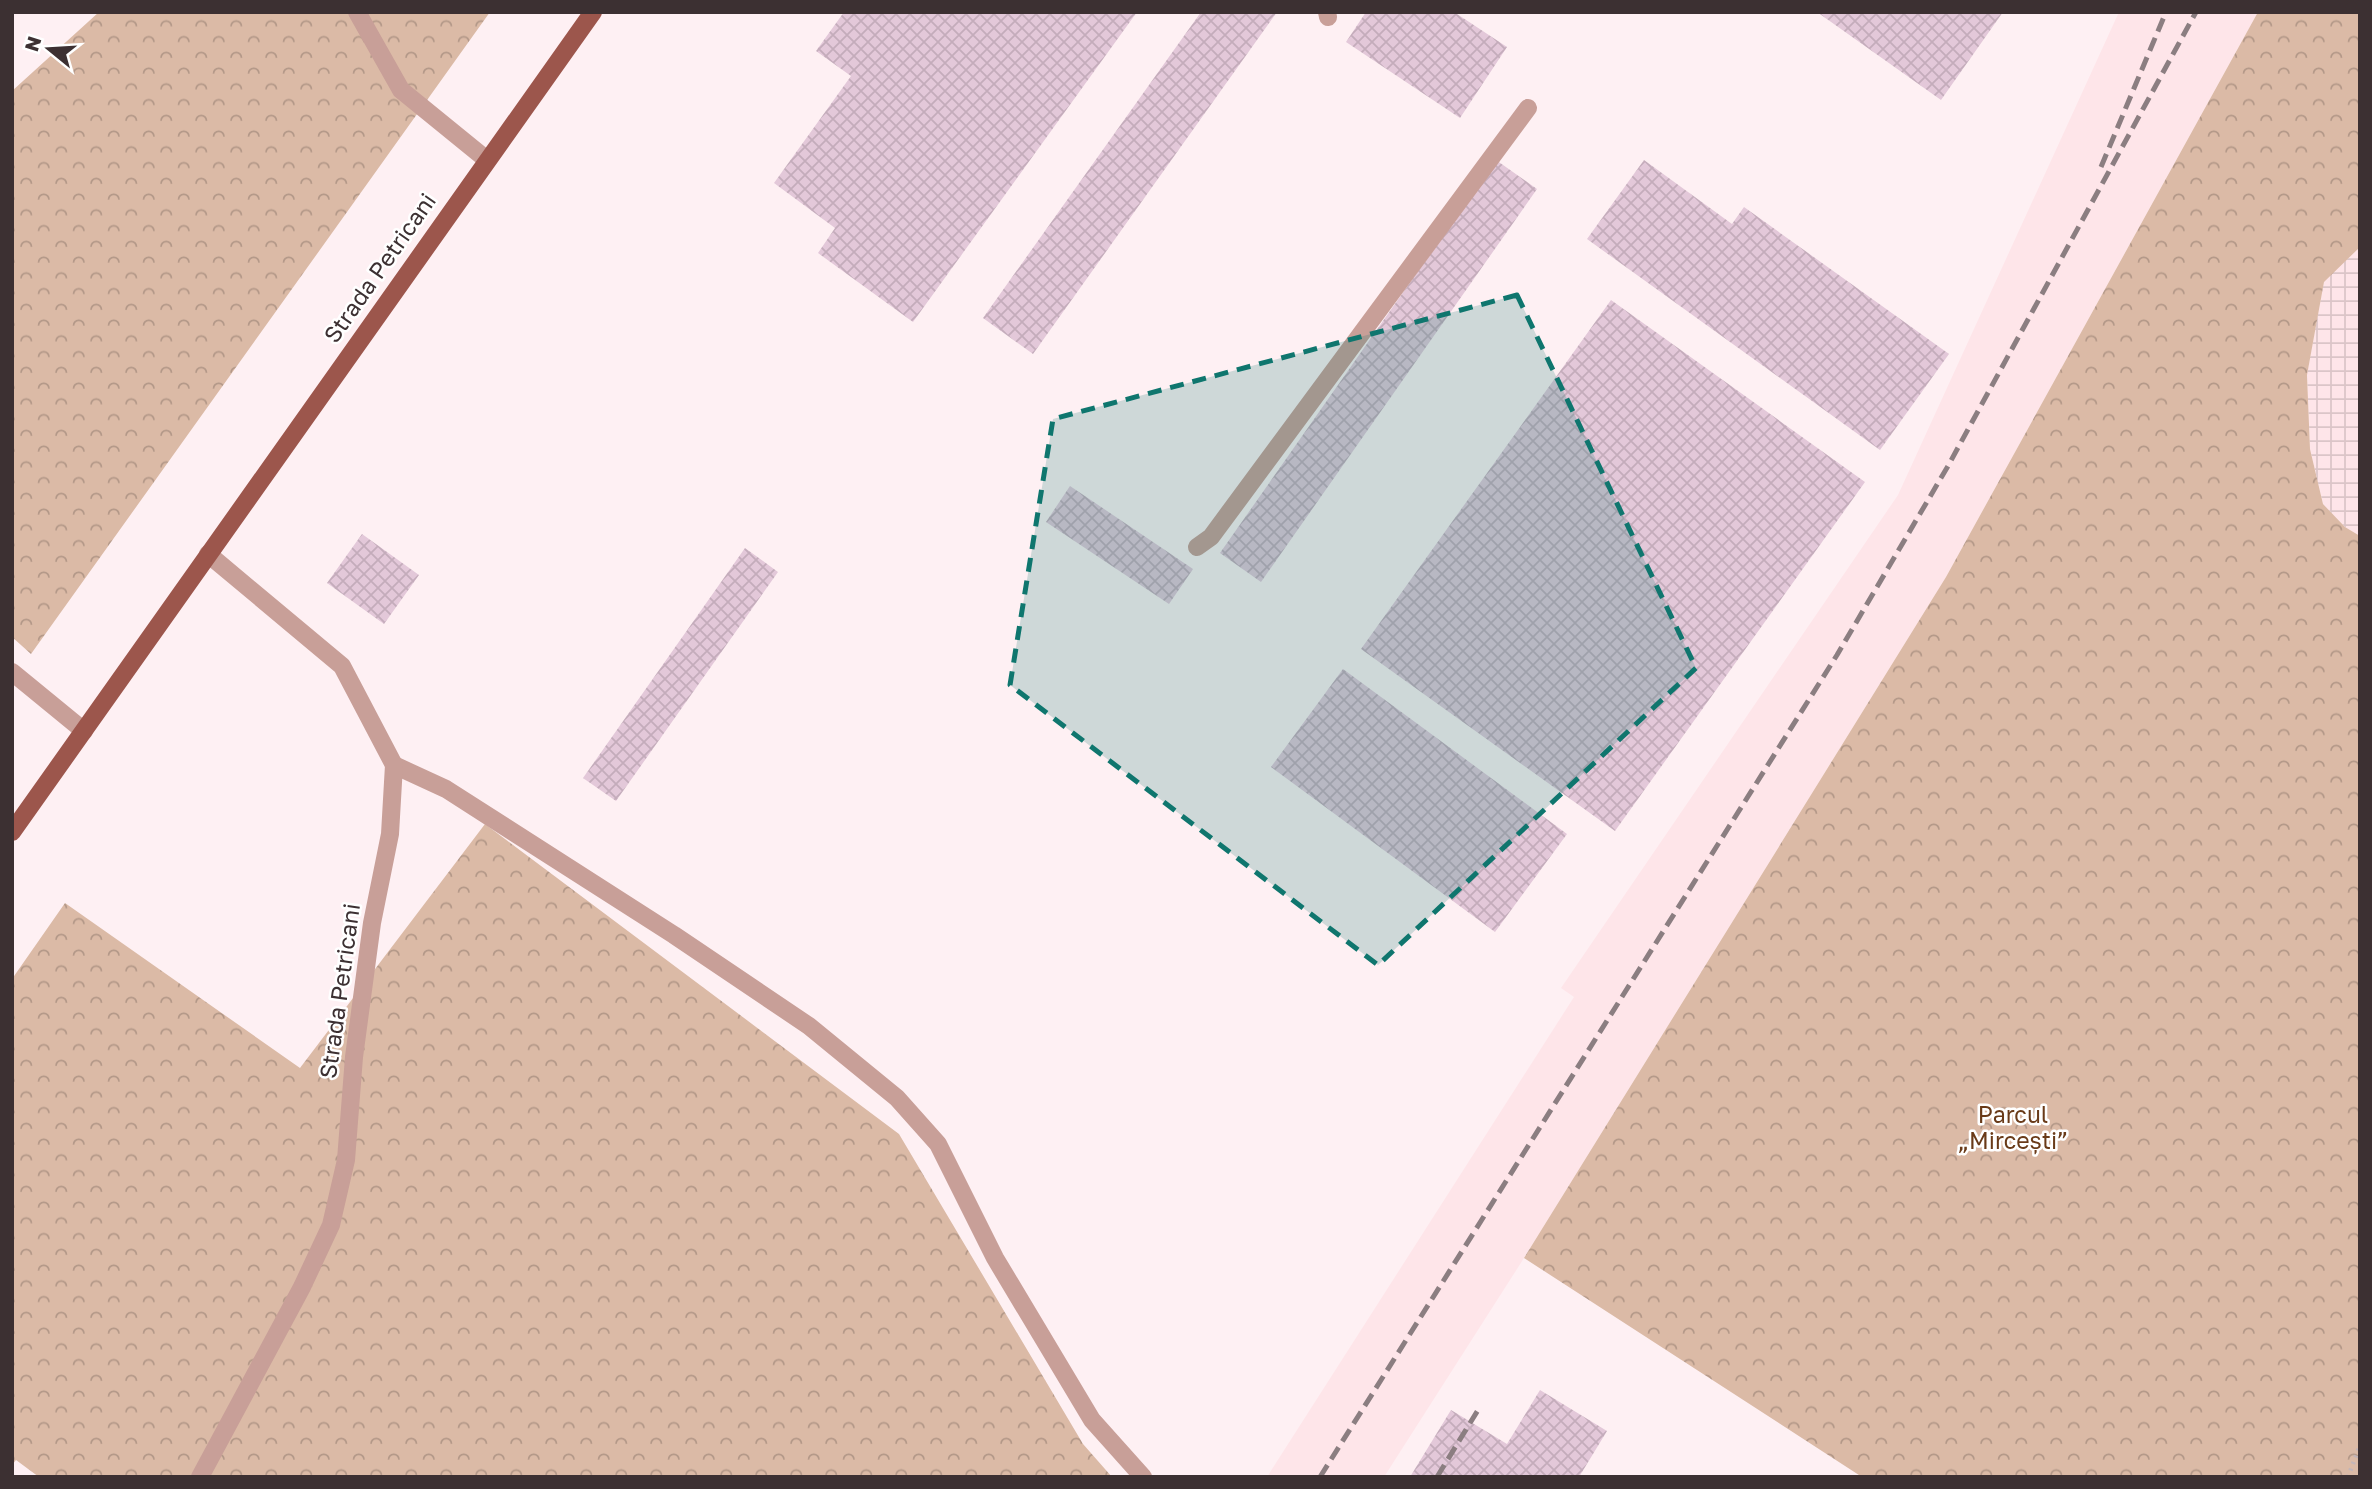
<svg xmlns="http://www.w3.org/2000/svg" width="2372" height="1489" viewBox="0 0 2372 1489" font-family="'Golos Text',sans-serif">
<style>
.built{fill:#fee5e9}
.industrial{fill:url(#industrial-grid)}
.forest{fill:url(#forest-crowns)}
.building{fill:url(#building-cross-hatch)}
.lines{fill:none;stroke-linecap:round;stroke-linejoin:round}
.path{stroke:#c3b5b8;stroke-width:4.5;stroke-dasharray:2 5;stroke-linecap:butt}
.lane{stroke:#c89f98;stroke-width:18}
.street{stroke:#c89f98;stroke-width:18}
.primary{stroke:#9c564c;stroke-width:18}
.rail{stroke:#8b7e81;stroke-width:5;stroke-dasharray:14 7;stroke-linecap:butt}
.marked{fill:#0f766e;fill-opacity:0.2;stroke:#0f766e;stroke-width:5;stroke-dasharray:14 9;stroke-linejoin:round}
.labels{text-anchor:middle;stroke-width:5;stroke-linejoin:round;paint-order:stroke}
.street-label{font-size:23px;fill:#3c3032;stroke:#fff}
.park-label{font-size:23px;fill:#693a18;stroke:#fff}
</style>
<defs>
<pattern id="industrial-grid" width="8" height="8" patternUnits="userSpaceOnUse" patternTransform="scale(1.75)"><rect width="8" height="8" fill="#fee5e9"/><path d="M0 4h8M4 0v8" fill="none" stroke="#dbc5c8"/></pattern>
<pattern id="forest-crowns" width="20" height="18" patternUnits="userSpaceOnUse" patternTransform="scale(1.75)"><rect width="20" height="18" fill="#dbbaa6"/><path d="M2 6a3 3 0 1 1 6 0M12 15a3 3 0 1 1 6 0" fill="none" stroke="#b39888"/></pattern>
<pattern id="building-cross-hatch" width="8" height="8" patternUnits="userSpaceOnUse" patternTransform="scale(1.75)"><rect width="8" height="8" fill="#e3c8d9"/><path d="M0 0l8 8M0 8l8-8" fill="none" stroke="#c4acbb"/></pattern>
</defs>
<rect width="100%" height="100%" fill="#fef0f3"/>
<path class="built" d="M 2119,12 L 2258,12 L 1946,577 L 1524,1258 L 1384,1477 L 1267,1477 L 1574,997 L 1561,988 L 1898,495 Z"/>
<path class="industrial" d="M 2360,247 L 2360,536 L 2345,527 L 2323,504 L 2310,449 L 2307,374 L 2324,281 Z"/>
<path class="forest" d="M 99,12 L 490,12 L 31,654 L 12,637 L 12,91 Z
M 2258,12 L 2360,12 L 2360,247 L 2324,282 L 2307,375 L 2310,449 L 2323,504 L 2345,527 L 2360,536 L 2360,1477 L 1862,1477 L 1524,1258 L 1946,577 Z
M 485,824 L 899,1134 L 1083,1444 L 1112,1477 L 39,1477 L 16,1460 L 12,1465 L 12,979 L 65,903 L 300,1068 Z"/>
<path class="building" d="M 844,12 L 1137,12 L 913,322 L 818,253 L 835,228 L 774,183 L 851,76 L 816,51 Z
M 1201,12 L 1277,12 L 1033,354 L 983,318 Z
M 1366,12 L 1454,12 L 1507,47 L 1460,118 L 1346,42 Z
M 1817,12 L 2003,12 L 1941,100 Z
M 1496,160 L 1537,189 L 1261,582 L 1220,553 Z
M 1644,160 L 1732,224 L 1744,207 L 1949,354 L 1880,450 L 1587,239 Z
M 1611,300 L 1865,482 L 1615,831 L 1361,649 Z
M 1070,486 L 1193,569 L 1169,604 L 1046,522 Z
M 362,534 L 419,575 L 384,624 L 327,583 Z
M 745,548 L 778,572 L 616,801 L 583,778 Z
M 1343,669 L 1567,834 L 1495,932 L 1271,767 Z
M 1540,1390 L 1607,1431 L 1579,1477 L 1410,1477 L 1451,1410 L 1507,1444 Z"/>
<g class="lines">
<path class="path" d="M 2348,1477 L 2360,1445"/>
<path class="lane" d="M 357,12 L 401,90 L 487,160
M 1327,12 L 1328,17
M 1197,547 L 1211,537 L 1528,108
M 394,765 L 446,789 L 674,935 L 809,1026 L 897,1098 L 938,1144 L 995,1258 L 1092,1420 L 1143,1477"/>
<path class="street" d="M 12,672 L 84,731
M 200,1477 L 302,1287 L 331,1225 L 346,1160 L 354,1057 L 372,923 L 390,834 L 394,765 L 342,666 L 208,554"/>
<path class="primary" d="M 12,832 L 593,12"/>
<path class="rail" d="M 2101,167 L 2166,12
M 1320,1477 L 1837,655 L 1948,466 L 2196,12
M 1437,1477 L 1478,1410"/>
</g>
<path class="marked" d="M 1517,295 L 1696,668 L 1378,965 L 1010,685 L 1053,419 Z"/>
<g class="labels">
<g class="street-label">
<text transform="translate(380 268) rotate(-55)" y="8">Strada Petricani</text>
<text transform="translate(340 991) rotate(-82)" y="8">Strada Petricani</text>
</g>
<g class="park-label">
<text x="2013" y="1123">Parcul<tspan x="2013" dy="26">„Mircești”</tspan></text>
</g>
</g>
<rect width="2372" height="1489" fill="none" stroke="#3c3032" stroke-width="28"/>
<g transform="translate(49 49) rotate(288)" stroke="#ffffff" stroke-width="5" paint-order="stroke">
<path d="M0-5L12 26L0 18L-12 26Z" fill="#3c3032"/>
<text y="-10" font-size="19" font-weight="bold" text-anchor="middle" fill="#3c3032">N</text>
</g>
</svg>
